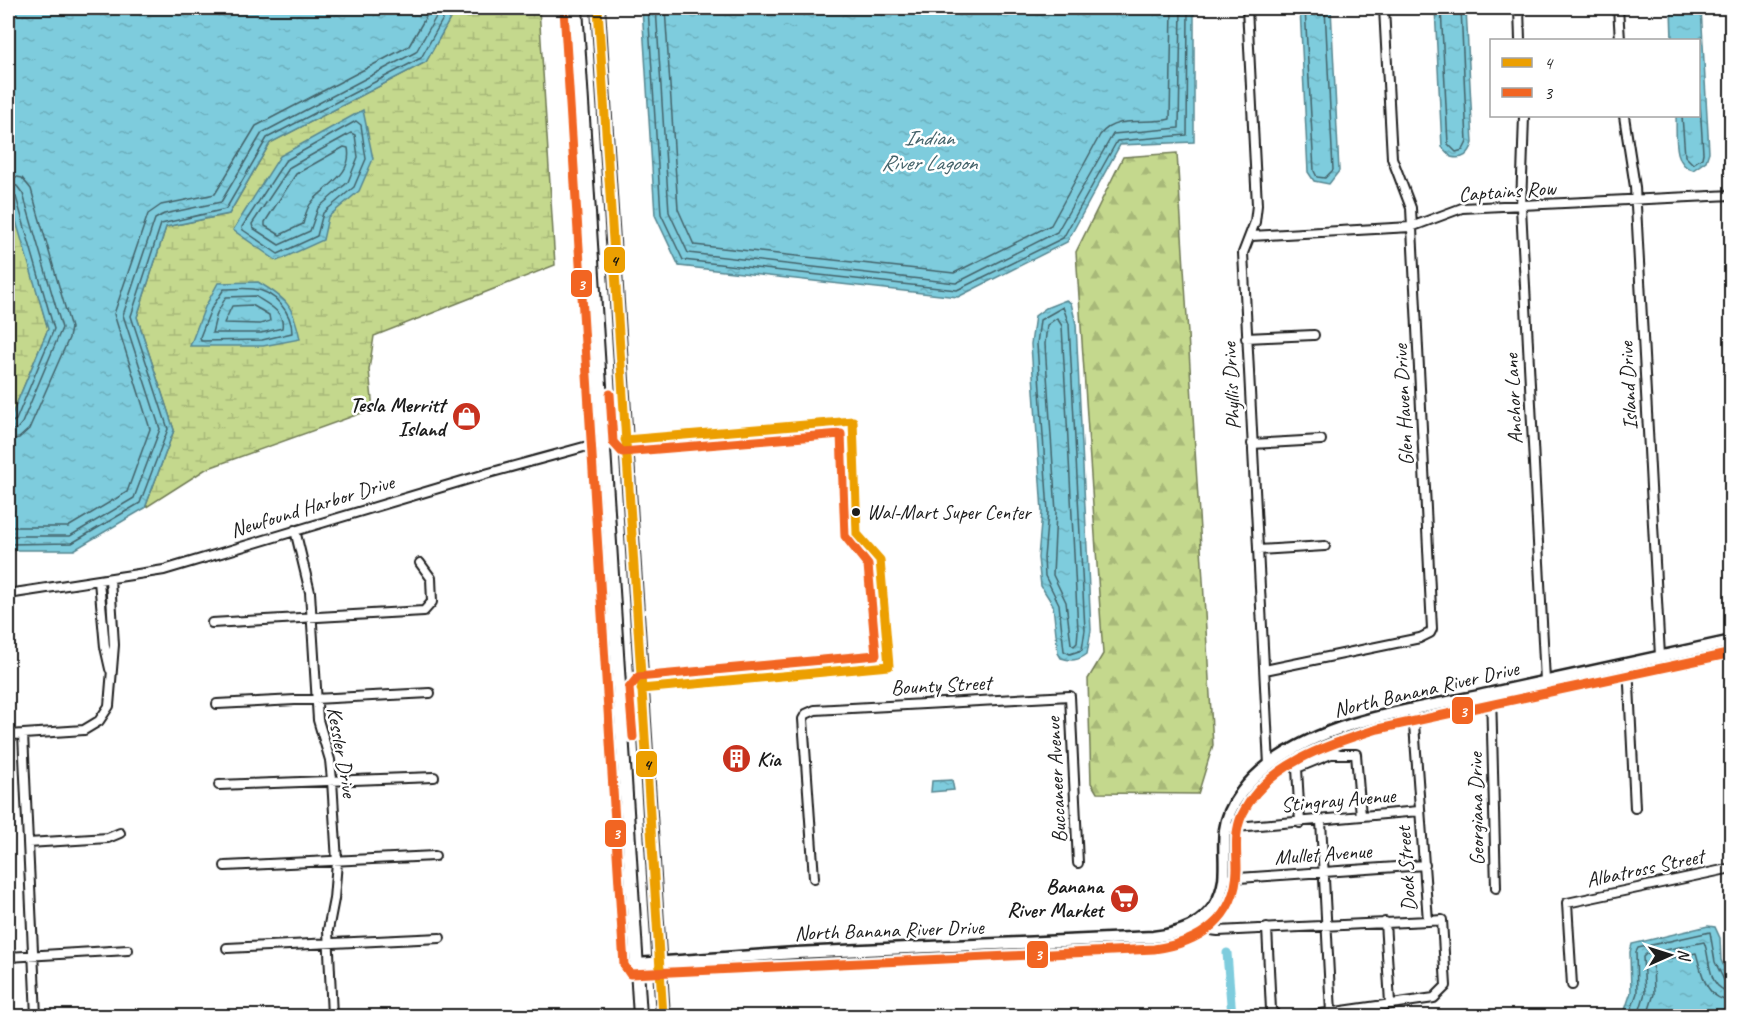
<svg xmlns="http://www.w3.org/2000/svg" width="1739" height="1024" viewBox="0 0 1739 1024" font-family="Caveat,sans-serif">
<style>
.forest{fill:url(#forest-firs);stroke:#707a54;stroke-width:1.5}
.wetland{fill:url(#wetland-marsh);stroke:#707a54;stroke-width:1.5}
.water{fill:url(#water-ripples);stroke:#578690;stroke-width:1.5}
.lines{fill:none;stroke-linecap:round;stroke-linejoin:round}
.shore{stroke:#436269;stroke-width:1.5}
.canal{stroke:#7eccdd;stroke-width:9}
.street-casing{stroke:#1c1c1c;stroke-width:12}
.secondary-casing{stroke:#1c1c1c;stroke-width:15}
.primary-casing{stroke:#1c1c1c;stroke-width:16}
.street{stroke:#fff;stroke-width:8}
.secondary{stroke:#fff;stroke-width:10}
.primary{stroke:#fff;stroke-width:12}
.bus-1-casing{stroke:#fff;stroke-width:14}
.bus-2-casing{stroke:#fff;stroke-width:14}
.bus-1{stroke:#ec9f01;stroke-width:9}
.bus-2{stroke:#f26522;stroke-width:9}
.bus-dot{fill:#1c1c1c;stroke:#fff;stroke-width:2}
.labels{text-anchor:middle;stroke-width:5;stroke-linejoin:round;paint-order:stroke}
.bus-label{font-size:20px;fill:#1c1c1c;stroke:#fff;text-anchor:start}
.street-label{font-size:21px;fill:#1c1c1c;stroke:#fff}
.poi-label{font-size:21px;font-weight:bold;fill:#1c1c1c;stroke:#fff;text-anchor:end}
.water-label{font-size:22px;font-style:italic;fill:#436269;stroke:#fff}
.line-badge{stroke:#fff;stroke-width:2}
.badge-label{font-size:16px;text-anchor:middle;font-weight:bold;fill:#fff}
.pale-badge-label{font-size:16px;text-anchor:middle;font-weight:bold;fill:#111}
</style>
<defs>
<pattern id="forest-firs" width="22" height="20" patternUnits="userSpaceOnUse" patternTransform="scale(1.5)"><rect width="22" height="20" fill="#c4d88d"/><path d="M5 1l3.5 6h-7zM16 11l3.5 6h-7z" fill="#a8b979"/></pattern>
<pattern id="wetland-marsh" width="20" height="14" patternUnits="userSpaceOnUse" patternTransform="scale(1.5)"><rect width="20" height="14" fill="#c4d88d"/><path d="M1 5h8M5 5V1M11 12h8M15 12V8" fill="none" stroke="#a8b979"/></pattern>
<pattern id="water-ripples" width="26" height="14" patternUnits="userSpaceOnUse" patternTransform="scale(1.5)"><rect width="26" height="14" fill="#7eccdd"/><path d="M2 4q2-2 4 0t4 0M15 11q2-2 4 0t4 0" fill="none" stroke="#6cafbd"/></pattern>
</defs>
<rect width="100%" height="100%" fill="#fff"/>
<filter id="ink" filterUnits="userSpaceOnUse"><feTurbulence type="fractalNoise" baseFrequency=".0167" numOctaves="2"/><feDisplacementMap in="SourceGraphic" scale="12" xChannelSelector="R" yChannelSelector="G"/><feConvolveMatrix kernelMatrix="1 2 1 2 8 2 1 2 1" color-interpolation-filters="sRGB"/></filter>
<g filter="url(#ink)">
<path class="forest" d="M 1177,153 L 1213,745 L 1198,794 L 1097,793 L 1091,783 L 1088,679 L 1103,654 L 1076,252 L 1123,157 Z"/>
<path class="wetland" d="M 456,8 L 539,8 L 555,265 L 374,336 L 369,370 L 373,409 L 206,469 L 145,508 L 174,430 L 137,317 L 166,227 L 229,214 L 270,143 L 426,62 Z
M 9,193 L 48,329 L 8,424 L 8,194 Z"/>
<path class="water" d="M 8,8 L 456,8 L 426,62 L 270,143 L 229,214 L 166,227 L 137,317 L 174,430 L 145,508 L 74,550 L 8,550 L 8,424 L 48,329 L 8,194 Z
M 642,8 L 1194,8 L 1194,142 L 1120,145 L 1067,242 L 958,297 L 679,266 L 655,215 Z
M 1300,8 L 1331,8 L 1339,171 L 1329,184 L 1314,181 L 1308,172 Z
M 1435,8 L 1466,8 L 1473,143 C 1469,155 1463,160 1451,157 L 1442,147 Z
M 1671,8 L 1701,8 L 1709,152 L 1706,161 L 1693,170 C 1672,165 1677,133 1676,116 L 1698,116 L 1698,40 L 1672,40 Z
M 363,110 L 373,159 L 359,191 L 328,217 L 323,240 L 277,261 L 233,230 L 280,156 Z
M 258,282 C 287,299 293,305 300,339 L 263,346 L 190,346 L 205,307 L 218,283 Z
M 1066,300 L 1071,303 L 1076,324 L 1091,630 L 1087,654 C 1078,661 1071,661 1061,658 L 1058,653 L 1053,605 L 1041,586 L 1038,558 L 1042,512 L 1031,344 L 1035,316 L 1046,308 Z
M 952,780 L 954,790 L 931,792 L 932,781 Z
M 1708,926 L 1715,927 L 1720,938 L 1721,960 L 1731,982 L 1731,1016 L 1623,1016 L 1631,992 L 1630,952 L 1632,944 Z"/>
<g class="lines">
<path class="shore" d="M 648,8 L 661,214 L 683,260 L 957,290 L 1063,238 L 1117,141 L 1187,135 L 1188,8
M 656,8 L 669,212 L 688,253 L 956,283 L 1057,232 L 1113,134 L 1179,128 L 1181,8
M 665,8 L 678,209 L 694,245 L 954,273 L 1051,225 L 1100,135 C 1115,114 1148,125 1170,119 L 1172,8
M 1305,8 L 1314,171 L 1317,177 L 1325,178 L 1333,170 L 1325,8
M 1441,8 L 1448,144 L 1456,152 L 1463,150 L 1467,142 L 1461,8
M 1682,116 L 1685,156 L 1693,164 L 1702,158 L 1703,153 L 1698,70
M 356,121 L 361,125 L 366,159 L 354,187 L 323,213 L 317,236 L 278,254 L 243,230 L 242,227 L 285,161 Z
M 351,133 L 355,135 L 358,157 L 348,182 L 318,208 L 310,231 L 279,245 L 253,228 L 252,224 L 290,167 Z
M 344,147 L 348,148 C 353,175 326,185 312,202 C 306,208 305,217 303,224 L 280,235 L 265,226 L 265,222 L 296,174 Z
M 8,175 L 22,178 L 31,189 L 71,328 L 69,338 L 29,429 L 19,438 L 8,440
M 8,184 L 17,186 L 23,194 L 62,328 L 22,423 L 17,429 L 8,431
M 8,192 L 16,197 L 54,329 L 16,420 L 8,424
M 224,289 C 233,289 244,288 253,289 C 275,291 292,313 292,333 L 262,340 L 201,341 L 200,337 L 211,309 Z
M 255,296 C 267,304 285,311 282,328 L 261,333 L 212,333 L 217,313 L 226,297 Z
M 252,305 L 269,315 L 270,321 L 260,324 L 224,323 L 232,306 Z
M 1063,307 L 1069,324 L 1085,630 L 1082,650 L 1070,654 L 1064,651 L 1059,604 L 1045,576 L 1044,558 L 1048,512 L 1037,344 L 1040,320 Z
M 1057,318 L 1062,326 L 1078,630 L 1077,643 L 1074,646 L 1071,644 L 1066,602 L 1053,575 L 1056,512 L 1045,344 L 1047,325 Z
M 8,527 L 68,527 L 127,492 L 150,429 L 114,314 L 148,214 L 161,205 L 215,194 L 256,126 L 409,46 L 431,8
M 8,536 L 70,536 L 134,498 L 160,429 L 123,315 L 155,219 L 164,214 L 221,202 L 262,133 L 416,52 L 441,8
M 8,544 L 72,543 L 140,503 L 168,429 L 131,316 L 161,224 L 226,209 L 267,138 L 421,58 L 449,8
M 1629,1016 L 1637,993 L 1636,952 L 1638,948 L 1710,932 L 1715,962 L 1725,982 L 1732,984
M 1638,1016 L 1645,993 L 1643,957 L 1646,954 L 1704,942 C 1711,958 1706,990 1732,992
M 1647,1016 L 1654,994 L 1653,962 L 1696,953 C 1702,973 1705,1000 1732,1001"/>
<path class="canal" d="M 1227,953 L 1232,1016"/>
<defs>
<path id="street" d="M 1247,8 L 1257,205 L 1255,222 L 1243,253 L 1269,765
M 1519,8 L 1520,40
M 1618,8 L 1620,40
M 1524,116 L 1521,207 L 1545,681
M 1624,116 L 1635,187 L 1660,656
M 1251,236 L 1411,227 L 1462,208 L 1732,195
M 1246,338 L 1314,335
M 1252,444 L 1321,440
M 295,530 L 310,592 L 318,720 L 330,760 L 332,780 L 337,862 L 334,899 L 328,930 L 332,1016
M 1258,550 L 1325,546
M 99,581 L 105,647 L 110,669
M 8,594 L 164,570 L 489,473 L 584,447 L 625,440
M 212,623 L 424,611 L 432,602 L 431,578 L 420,563
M 1628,664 L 1635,808
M 1265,670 L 1420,638 L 1430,633 L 1432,629 L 1411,208 L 1392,158 L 1384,8
M 1491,693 L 1496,888
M 217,704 L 430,693
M 23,734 L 36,1016
M 8,735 L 84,730 L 99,721 L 109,706 L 114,645 L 110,579
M 219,785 L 434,777
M 1321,821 L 1331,1013
M 1300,823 L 1297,768 L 1331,754 L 1356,754 L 1361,816
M 1225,828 L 1419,811
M 28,843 L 108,838 L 120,833
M 225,866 L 435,856
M 814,878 L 803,719 L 806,714 L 815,710 L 1070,696 L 1078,863
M 1224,879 L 1425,865
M 1385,922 L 1390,1003
M 1193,928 L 1218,931 L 1428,921
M 1267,928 L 1271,1010 L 1277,1016
M 227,948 L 440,938
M 8,957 L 128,950
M 1572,985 L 1567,903 L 1732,868
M 1307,1016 L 1434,998 L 1446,986 L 1442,920 L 1428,921 L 1413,710"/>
<path id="secondary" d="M 636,964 L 796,953 L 1153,937 C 1188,933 1218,919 1224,880 C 1226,863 1223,846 1225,830 C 1228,804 1250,779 1270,764 C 1332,718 1415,710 1488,694 C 1569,676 1650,659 1732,641"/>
<path id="primary" d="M 576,8 L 640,1016
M 598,8 L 663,1016"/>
</defs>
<use href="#street" class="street-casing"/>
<use href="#secondary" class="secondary-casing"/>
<use href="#primary" class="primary-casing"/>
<use href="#street" class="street"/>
<use href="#secondary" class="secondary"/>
<use href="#primary" class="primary"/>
<defs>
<path id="bus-1" d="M 598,8 L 663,1016
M 625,440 L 853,421 L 857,534 L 880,560 L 889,666 L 641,689"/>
<path id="bus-2" d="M 564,9 L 624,965 L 630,974 L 1154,949 C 1199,943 1236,919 1237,869 C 1237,850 1234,832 1242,815 C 1266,764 1329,744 1378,729 L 1732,653
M 610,394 L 613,442 L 622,452 L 841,434 L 845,536 L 868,565 L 876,655 L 638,677 L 629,688 L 633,737"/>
</defs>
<use href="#bus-1" class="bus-1-casing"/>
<use href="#bus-2" class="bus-2-casing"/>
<use href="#bus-1" class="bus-1"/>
<use href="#bus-2" class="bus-2"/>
</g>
</g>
<defs>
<symbol id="shop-disc" viewBox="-11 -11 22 22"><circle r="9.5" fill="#c8321e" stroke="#fff"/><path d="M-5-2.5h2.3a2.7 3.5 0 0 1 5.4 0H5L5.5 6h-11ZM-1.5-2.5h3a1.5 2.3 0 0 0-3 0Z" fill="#fff"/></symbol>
<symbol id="building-disc" viewBox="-11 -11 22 22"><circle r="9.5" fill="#c8321e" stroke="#fff"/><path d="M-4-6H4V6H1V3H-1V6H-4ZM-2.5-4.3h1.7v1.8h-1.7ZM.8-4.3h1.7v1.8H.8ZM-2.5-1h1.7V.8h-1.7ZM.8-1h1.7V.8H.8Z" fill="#fff"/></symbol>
<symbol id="supermarket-disc" viewBox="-11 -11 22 22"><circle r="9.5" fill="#c8321e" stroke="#fff"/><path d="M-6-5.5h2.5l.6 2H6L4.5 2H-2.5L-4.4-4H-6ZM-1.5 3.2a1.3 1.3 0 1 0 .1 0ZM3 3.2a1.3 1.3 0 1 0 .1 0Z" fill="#fff"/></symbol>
</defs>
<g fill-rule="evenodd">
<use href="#shop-disc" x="450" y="400" width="33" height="33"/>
<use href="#building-disc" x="720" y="742" width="33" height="33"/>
<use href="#supermarket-disc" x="1108" y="882" width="33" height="33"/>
</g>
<circle class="bus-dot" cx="856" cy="512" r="5"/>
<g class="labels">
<g class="bus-label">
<text x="867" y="519">Wal-Mart Super Center</text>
</g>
<g class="street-label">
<text transform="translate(1507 191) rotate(-4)" y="7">Captains Row</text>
<text transform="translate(1231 386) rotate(-93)" y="7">Phyllis Drive</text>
<text transform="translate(1628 386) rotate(-93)" y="7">Island Drive</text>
<text transform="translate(1513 399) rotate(-93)" y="7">Anchor Lane</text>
<text transform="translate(1403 405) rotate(-93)" y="7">Glen Haven Drive</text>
<text transform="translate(312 506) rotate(-17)" y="7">Newfound Harbor Drive</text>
<text transform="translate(941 685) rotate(-3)" y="7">Bounty Street</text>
<text transform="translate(1426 689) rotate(-13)" y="7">North Banana River Drive</text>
<text transform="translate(342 752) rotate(80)" y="7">Kessler Drive</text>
<text transform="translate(1056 780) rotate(-93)" y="7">Buccaneer Avenue</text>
<text transform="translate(1338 800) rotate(-5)" y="7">Stingray Avenue</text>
<text transform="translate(1476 809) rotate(-91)" y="7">Georgiana Drive</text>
<text transform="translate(1323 854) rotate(-4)" y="7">Mullet Avenue</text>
<text transform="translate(1645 868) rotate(-12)" y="7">Albatross Street</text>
<text transform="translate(1406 869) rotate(-94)" y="7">Dock Street</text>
<text transform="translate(889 930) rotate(-2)" y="7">North Banana River Drive</text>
</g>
<g class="poi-label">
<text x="445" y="412">Tesla Merritt<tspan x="445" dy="24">Island</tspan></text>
<text x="757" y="766" text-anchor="start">Kia</text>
<text x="1103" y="893">Banana<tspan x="1103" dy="24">River Market</tspan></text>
</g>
<g class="water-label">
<text x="929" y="145">Indian<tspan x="929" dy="25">River Lagoon</tspan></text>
</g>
</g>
<g class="line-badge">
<rect x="603" y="246" width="23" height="28" rx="6" fill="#ec9f01"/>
<rect x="570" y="269" width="23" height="29" rx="6" fill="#f26522"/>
<rect x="1451" y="696" width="23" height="29" rx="6" fill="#f26522"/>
<rect x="635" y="750" width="23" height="28" rx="6" fill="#ec9f01"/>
<rect x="604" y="819" width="23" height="29" rx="6" fill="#f26522"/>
<rect x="1026" y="940" width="23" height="29" rx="6" fill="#f26522"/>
</g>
<g class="badge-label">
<text x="581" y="290">3</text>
<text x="1463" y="717">3</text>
<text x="616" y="839">3</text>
<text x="1038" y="960">3</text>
</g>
<g class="pale-badge-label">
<text x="614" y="266">4</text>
<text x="647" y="770">4</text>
</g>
<rect width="1739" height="1024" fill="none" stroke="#fff" stroke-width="30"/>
<rect x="15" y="15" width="1709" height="994" fill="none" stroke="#1c1c1c" stroke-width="2" filter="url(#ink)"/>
<rect x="1490" y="39" width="210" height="78" fill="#ffffff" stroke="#a4a4a4" stroke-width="1.5"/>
<rect x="1502" y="58" width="30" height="9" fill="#ec9f01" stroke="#a4a4a4" stroke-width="1.5"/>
<text x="1544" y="69" font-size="18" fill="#1c1c1c">4</text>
<rect x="1502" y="88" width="30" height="9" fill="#f26522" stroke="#a4a4a4" stroke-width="1.5"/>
<text x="1544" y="99" font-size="18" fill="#1c1c1c">3</text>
<g transform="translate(1670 955) rotate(87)" stroke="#ffffff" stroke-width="4.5" paint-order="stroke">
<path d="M0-4.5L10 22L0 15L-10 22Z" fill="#1c1c1c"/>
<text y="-9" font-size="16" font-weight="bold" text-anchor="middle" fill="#1c1c1c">N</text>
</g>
</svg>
